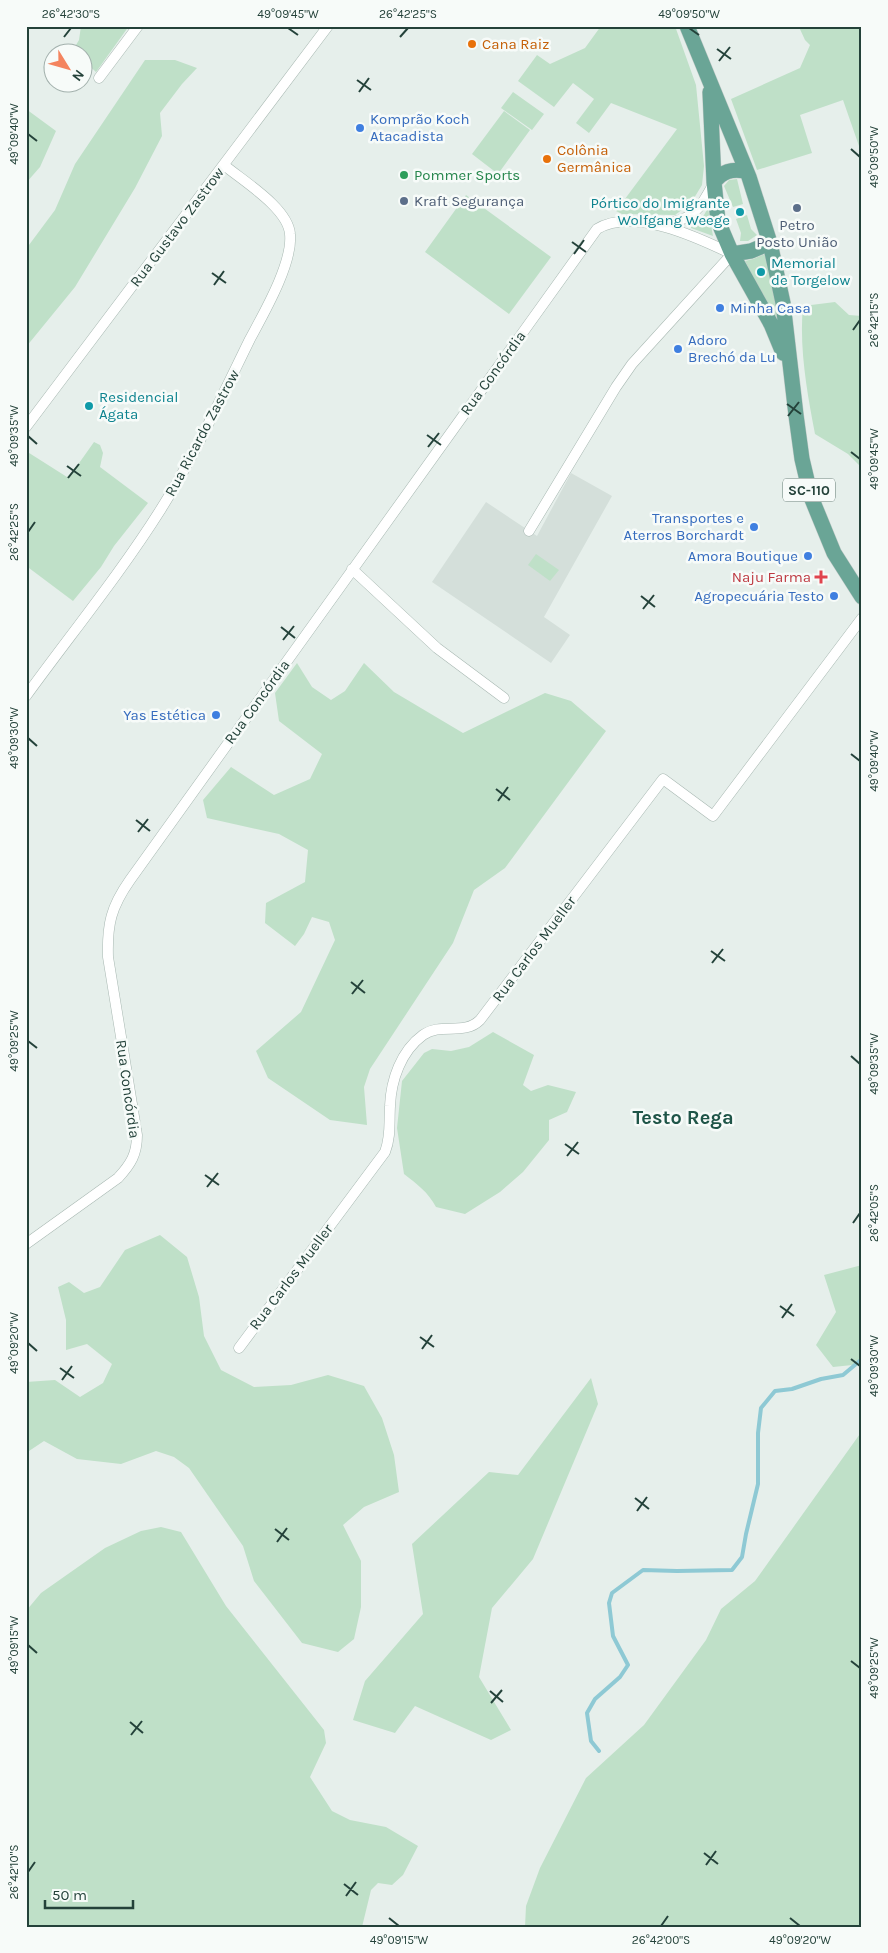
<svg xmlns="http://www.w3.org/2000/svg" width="888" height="1953" viewBox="0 0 888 1953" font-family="Karla,sans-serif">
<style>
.built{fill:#d4dfda}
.green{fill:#bfe0c8}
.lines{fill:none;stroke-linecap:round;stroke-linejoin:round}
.stream{stroke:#8ec9d4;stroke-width:4}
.street-casing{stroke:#a8b8b2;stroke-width:11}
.primary-casing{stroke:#c2cac8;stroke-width:16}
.street{stroke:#fff;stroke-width:10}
.primary{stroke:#6aa596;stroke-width:15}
.ticks{fill:none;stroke:#24423a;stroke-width:2}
.food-dot{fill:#e8710a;stroke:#f7fbf9;stroke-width:2}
.shop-dot{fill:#3f7fe0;stroke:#f7fbf9;stroke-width:2}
.leisure-dot{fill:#2e9e5b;stroke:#f7fbf9;stroke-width:2}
.service-dot{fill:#5c6f8a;stroke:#f7fbf9;stroke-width:2}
.culture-dot{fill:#0f9aa8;stroke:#f7fbf9;stroke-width:2}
.health-dot{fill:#e0444e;stroke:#f7fbf9;stroke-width:2}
.labels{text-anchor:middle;stroke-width:5;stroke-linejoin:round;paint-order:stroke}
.shield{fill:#f7fbf9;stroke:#637a73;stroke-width:1}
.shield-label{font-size:14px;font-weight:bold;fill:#24423a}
.food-label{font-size:15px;fill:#c56008;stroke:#f7fbf9;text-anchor:start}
.shop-label{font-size:15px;fill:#366cbe;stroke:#f7fbf9;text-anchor:end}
.leisure-label{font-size:15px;fill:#27864d;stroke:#f7fbf9;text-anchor:start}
.service-label{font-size:15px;fill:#4e5e75;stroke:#f7fbf9;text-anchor:start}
.culture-label{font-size:15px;fill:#0d838f;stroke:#f7fbf9;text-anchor:start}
.street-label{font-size:15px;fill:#24423a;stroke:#f7fbf9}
.health-label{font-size:15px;fill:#be3a42;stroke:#f7fbf9;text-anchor:end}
.district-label{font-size:20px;font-weight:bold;fill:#1f5548;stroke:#f7fbf9}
.neatline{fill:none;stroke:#24423a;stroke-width:2}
.ticks-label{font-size:12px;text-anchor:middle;fill:#24423a}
</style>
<rect width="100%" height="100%" fill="#e6efeb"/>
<path class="built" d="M 571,473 L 612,496 L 544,617 L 570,635 L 551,663 L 432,582 L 486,502 L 537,536 Z"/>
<path class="green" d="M 81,26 L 129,26 L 96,72 L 83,60 L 82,52 L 75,52 L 73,50 L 79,40 Z
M 601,26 L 675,26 L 696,85 L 704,166 L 702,185 L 691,203 L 675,215 L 622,214 L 616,211 L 677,129 L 611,103 L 589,133 L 576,123 L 594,99 L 573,83 L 554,107 L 518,81 L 537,55 L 550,64 L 585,48 Z
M 789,26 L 862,26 L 862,150 L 859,146 L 843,100 L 800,115 L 812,153 L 757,170 L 731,99 L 800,68 L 810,45 L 805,40 L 799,27 L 792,28 Z
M 145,60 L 175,60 L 197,68 L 182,84 L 160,113 L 162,136 L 135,188 L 75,287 L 26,347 L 26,249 L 55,210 L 75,164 Z
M 513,92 L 544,114 L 532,130 L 501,108 Z
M 26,109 L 56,131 L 40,167 L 26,183 Z
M 504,111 L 530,130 L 498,174 L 472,154 Z
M 737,179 L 743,204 L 733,207 L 724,186 L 729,180 Z
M 466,195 L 551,257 L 509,314 L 425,252 Z
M 708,208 L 713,236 L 691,228 L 691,225 L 704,215 Z
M 747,215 L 751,229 L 757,235 L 748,241 L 740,241 L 741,233 L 736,219 Z
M 767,253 L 781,319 L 775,321 L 745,261 L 753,259 Z
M 835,302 L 849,315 L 862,316 L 862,468 L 848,454 L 815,434 C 807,392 799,348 803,306 Z
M 94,442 L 100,445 L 103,453 L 100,467 L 148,503 L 114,546 L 101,567 L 73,601 L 29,568 L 26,571 L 26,451 L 67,477 L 77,466 Z
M 536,554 L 559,570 L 550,581 L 528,565 Z
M 297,663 L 312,687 L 331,700 L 345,691 L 364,663 L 394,692 L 463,733 L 545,693 L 571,701 L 606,731 L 505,868 L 474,890 L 453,943 L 370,1069 L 364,1087 L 367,1125 L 330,1120 L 268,1078 L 256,1051 L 301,1012 L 335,940 L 329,922 L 312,917 L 304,934 L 295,946 L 265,923 L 266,903 L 305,882 L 308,850 L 279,834 L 207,818 L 203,800 L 231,767 L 274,795 L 310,779 L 322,754 L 279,721 L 275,693 Z
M 493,1032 L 534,1055 L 523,1085 L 531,1091 L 548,1085 L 576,1092 L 567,1112 L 549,1120 L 549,1140 L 523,1172 L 500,1192 L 465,1214 L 436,1207 C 428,1192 417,1184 404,1174 L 397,1128 L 402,1081 L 424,1053 L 432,1049 L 451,1051 L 469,1047 Z
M 160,1235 L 187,1257 L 199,1297 L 204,1336 L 221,1370 L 254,1387 L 291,1385 L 328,1375 L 364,1386 L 382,1418 L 394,1455 L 399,1492 L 364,1507 L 343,1525 L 361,1561 L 361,1607 L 354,1639 L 338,1652 L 302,1643 L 254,1581 L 243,1546 L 189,1468 L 174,1457 L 156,1451 L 121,1464 L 77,1459 L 44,1441 L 26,1453 L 26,1382 L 55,1380 L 80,1397 L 103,1383 L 112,1364 L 87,1344 L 66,1350 L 66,1320 L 58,1287 L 69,1282 L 84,1293 L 100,1287 L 125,1250 Z
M 862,1265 L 862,1364 L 833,1367 L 816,1345 L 836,1312 L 824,1275 Z
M 591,1378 L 598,1404 L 533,1559 L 492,1608 L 479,1677 L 511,1730 L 491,1740 L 415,1706 L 395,1733 L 353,1720 L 365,1681 L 423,1614 L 412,1544 L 489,1472 L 518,1475 Z
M 862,1431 L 862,1927 L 525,1927 L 526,1906 L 540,1868 L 586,1778 L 644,1725 L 706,1640 L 721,1609 L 755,1581 Z
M 161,1527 L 181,1532 L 226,1606 L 324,1730 L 326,1743 L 310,1777 L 332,1811 L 350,1820 L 386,1827 L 418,1846 L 403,1875 L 392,1885 L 378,1883 L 371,1890 L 362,1927 L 26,1927 L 26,1611 L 41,1593 L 105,1548 L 141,1531 Z"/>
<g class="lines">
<path class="stream" d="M 599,1751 L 591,1741 L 587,1713 L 595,1699 L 620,1677 L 628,1665 L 613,1636 L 609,1603 L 612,1593 L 643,1570 L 677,1571 L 732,1570 L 742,1557 L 746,1534 L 758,1484 L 758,1433 L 761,1408 L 775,1391 L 792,1389 L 821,1379 L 843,1375 L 862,1359"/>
<defs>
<path id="street" d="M 99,78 L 138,26
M 660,224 C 693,221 699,210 714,183
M 26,427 L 328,26
M 352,569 L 437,648 L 504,698
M 26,696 C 71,634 120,574 161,509 C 195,455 222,396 250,339 C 264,313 293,263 290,234 C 288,208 243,181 224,165
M 26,1244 L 118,1178 C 131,1164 137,1154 137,1135 L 108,957 C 107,924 111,907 130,880 L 597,229 C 633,207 697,237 732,254 L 632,364 L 616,387 L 529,531
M 239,1348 L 385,1152 C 391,1137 389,1122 390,1106 C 391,1080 401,1051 423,1035 C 441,1022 464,1036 480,1020 L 663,779 L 713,816 L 862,618"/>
<path id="primary" d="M 687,26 L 749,177 L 770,243 L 783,303 L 796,415 L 802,459 L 811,497 L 834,553 L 862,597
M 710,92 L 714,182 L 718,221 L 732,254 L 771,324 L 783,353
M 714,182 C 723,171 731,169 745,171
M 732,254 L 751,251 L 770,243"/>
</defs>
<use href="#street" class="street-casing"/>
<use href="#primary" class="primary-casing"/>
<use href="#street" class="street"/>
<use href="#primary" class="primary"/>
</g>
<path class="ticks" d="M 288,28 L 298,35M 689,28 L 699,35M 64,37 L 71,28M 400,37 L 408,28M 717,49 L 731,59M 719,61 L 730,47M 357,80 L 371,90M 359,92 L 369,78M 28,134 L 37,141M 851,149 L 860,157M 572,242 L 586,252M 574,254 L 584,240M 212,273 L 226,283M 214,285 L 224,271M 853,330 L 860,320M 787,404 L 801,414M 788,416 L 799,402M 427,435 L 441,445M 28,436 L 37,444M 428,447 L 439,433M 851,452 L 860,459M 67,466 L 81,476M 68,478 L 79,464M 28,532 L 35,522M 641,596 L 655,607M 643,609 L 654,595M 281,627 L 295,638M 283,640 L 294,626M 28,738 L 37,746M 851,754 L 860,761M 496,789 L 510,800M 498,801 L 508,787M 136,820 L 150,831M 138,832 L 148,819M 711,951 L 725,961M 712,963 L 723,949M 351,982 L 365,993M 352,994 L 363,980M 28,1041 L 37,1048M 851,1056 L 860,1064M 565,1144 L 579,1154M 567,1156 L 578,1142M 205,1175 L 219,1185M 207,1187 L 218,1173M 853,1223 L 860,1213M 780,1306 L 794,1316M 782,1318 L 792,1304M 420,1337 L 434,1347M 28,1343 L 37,1351M 422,1349 L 432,1335M 851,1359 L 860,1366M 60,1368 L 74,1378M 62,1380 L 72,1366M 635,1498 L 649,1509M 637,1511 L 647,1497M 275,1529 L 289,1540M 277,1542 L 287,1528M 28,1645 L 37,1653M 851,1661 L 860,1668M 490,1691 L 503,1702M 491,1703 L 502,1690M 130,1722 L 143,1733M 131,1735 L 142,1721M 704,1853 L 718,1864M 706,1865 L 716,1851M 28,1872 L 35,1862M 344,1884 L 358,1895M 346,1896 L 356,1882M 389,1918 L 399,1926M 790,1918 L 800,1926M 661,1926 L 668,1916"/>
<g class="food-dot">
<circle cx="472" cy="44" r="5"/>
<circle cx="547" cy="159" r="5"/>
</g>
<g class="shop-dot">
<circle cx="360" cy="128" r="5"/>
<circle cx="720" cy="308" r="5"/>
<circle cx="678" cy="349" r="5"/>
<circle cx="754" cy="527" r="5"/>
<circle cx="808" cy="556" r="5"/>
<circle cx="834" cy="596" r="5"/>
<circle cx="216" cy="715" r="5"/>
</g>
<circle class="leisure-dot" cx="404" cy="175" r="5"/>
<g class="service-dot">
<circle cx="404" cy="201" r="5"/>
<circle cx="797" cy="208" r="5"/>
</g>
<g class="culture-dot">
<circle cx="740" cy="212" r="5"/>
<circle cx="761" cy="272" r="5"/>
<circle cx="89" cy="406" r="5"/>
</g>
<path class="health-dot" d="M818.5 569.5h5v5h5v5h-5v5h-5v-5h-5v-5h5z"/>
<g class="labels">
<rect class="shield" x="783" y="478.5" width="52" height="23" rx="4"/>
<g class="shield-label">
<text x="809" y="495">SC-110</text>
</g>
<g class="food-label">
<text x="482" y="49">Cana Raiz</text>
<text x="557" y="155">Colônia<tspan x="557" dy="17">Germânica</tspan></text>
</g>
<g class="shop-label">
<text x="370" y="124" text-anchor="start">Komprão Koch<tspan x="370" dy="17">Atacadista</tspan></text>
<text x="730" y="313" text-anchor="start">Minha Casa</text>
<text x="688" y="345" text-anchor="start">Adoro<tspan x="688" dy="17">Brechó da Lu</tspan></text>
<text x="744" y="523">Transportes e<tspan x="744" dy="17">Aterros Borchardt</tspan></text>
<text x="798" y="561">Amora Boutique</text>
<text x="824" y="601">Agropecuária Testo</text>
<text x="206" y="720">Yas Estética</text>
</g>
<g class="leisure-label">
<text x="414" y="180">Pommer Sports</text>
</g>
<g class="service-label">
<text x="414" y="206">Kraft Segurança</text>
<text x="797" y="230" text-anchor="middle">Petro<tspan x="797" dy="17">Posto União</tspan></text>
</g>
<g class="culture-label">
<text x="730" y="208" text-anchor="end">Pórtico do Imigrante<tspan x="730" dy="17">Wolfgang Weege</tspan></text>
<text x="771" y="268">Memorial<tspan x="771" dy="17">de Torgelow</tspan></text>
<text x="99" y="402">Residencial<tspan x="99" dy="17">Ágata</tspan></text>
</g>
<g class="street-label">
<text transform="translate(177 227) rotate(-53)" y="5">Rua Gustavo Zastrow</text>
<text transform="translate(493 373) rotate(-54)" y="5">Rua Concórdia</text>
<text transform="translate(202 433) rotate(-62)" y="5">Rua Ricardo Zastrow</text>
<text transform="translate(257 702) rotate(-54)" y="5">Rua Concórdia</text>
<text transform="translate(534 949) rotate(-53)" y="5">Rua Carlos Mueller</text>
<text transform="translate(128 1089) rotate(82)" y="5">Rua Concórdia</text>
<text transform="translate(291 1277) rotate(-53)" y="5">Rua Carlos Mueller</text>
</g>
<g class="health-label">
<text x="811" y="582">Naju Farma</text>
</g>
<g class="district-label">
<text x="683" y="1124">Testo Rega</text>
</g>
</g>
<rect width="888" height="1953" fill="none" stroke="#f7fbf9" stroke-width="55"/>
<g transform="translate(68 68) rotate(127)"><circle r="24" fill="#f7fbf9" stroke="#a3b1ad"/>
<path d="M0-4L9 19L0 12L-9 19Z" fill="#f4845f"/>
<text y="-8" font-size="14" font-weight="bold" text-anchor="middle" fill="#24423a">N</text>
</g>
<path d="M45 1900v8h88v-8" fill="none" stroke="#24423a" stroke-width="2.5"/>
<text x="52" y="1900" font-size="15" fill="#24423a" stroke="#f7fbf9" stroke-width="4" paint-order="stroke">50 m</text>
<rect x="28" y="28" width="832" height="1898" class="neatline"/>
<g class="ticks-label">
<text x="71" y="18">26°42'30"S</text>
<text x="288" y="18">49°09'45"W</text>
<text x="408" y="18">26°42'25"S</text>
<text x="689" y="18">49°09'50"W</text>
<text transform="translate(14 134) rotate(-90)" y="4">49°09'40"W</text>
<text transform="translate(874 157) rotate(-90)" y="4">49°09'50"W</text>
<text transform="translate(874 320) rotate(-90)" y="4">26°42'15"S</text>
<text transform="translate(14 436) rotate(-90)" y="4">49°09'35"W</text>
<text transform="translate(874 459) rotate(-90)" y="4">49°09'45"W</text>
<text transform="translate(14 532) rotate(-90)" y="4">26°42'25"S</text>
<text transform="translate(14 738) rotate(-90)" y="4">49°09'30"W</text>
<text transform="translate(874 761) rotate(-90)" y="4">49°09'40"W</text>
<text transform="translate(14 1041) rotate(-90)" y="4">49°09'25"W</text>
<text transform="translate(874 1064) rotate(-90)" y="4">49°09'35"W</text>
<text transform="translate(874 1213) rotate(-90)" y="4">26°42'05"S</text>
<text transform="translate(14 1343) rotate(-90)" y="4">49°09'20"W</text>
<text transform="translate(874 1366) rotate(-90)" y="4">49°09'30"W</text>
<text transform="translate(14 1645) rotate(-90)" y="4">49°09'15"W</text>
<text transform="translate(874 1668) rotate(-90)" y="4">49°09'25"W</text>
<text transform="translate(14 1872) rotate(-90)" y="4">26°42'10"S</text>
<text x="399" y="1944">49°09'15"W</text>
<text x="661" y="1944">26°42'00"S</text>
<text x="800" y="1944">49°09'20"W</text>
</g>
</svg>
